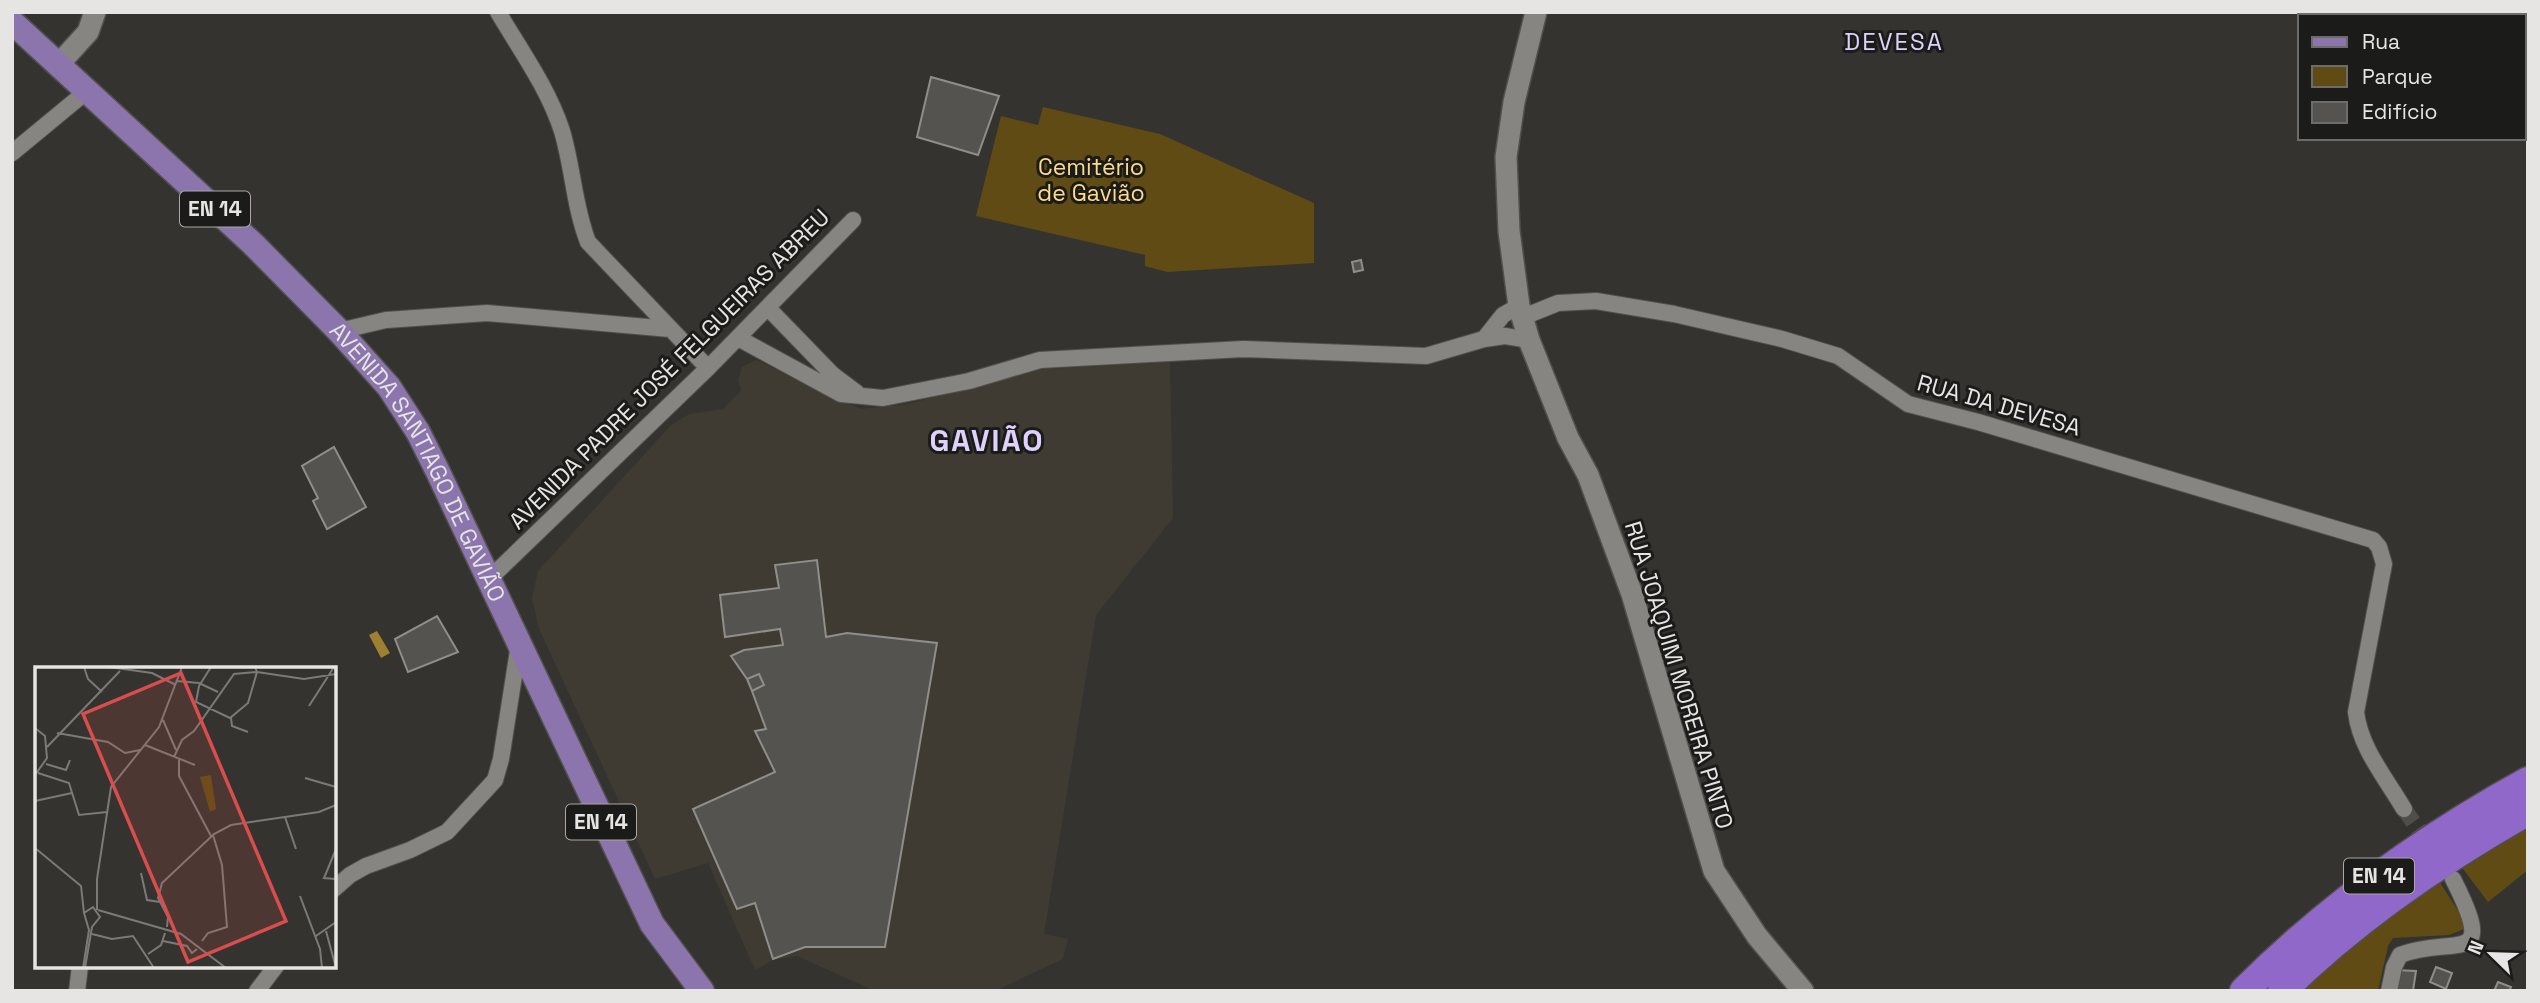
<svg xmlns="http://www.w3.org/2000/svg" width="2540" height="1003" viewBox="0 0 2540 1003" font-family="'Space Grotesk',sans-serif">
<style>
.built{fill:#3f3b32}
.green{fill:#5f4b13}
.water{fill:#9e8031}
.building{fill:#54534f;stroke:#908e8a;stroke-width:2}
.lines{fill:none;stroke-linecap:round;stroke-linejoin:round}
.street-tunnel{stroke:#4f4e4b;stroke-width:16;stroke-dasharray:16 8;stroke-linecap:butt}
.street-casing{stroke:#51504d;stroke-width:18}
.secondary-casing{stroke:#51504d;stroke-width:24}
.primary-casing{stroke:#51504d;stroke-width:27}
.highway-casing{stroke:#51504d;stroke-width:31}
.street{stroke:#878581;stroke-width:16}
.secondary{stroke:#878581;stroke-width:21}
.primary{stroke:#8c74ad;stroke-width:24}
.highway{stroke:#8f68ca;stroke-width:28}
.labels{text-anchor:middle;stroke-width:6;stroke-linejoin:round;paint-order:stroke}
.shield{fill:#1b1b19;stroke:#a9a8a6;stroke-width:2}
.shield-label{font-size:21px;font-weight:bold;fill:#e6e5e3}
.park-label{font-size:23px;fill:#fddb8a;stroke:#1b1b19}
.street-label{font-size:23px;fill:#e6e5e3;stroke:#1b1b19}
.neighbourhood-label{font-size:24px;letter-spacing:2px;fill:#e0d1fc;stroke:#1b1b19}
.district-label{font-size:30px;font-weight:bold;letter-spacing:2px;fill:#e0d1fc;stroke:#1b1b19}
.inset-road{fill:none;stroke:#7b7a78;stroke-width:2}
.view{fill:#d94e4d;fill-opacity:0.15;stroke:#d94e4d;stroke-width:3.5}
.inset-edge{fill:none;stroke:#e6e5e3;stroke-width:3.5}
</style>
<rect width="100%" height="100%" fill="#343330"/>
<path class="built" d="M 756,360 L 861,409 L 909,404 L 1029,370 L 1170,362 L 1173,518 L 1096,615 L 1044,934 L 1068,939 L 1063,959 L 995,991 L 875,991 L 797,956 L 773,960 L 755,970 L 708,863 L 655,879 L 539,629 L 532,598 L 538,571 L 671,425 L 689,414 L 723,409 L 741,390 L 738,380 L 742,367 Z"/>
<path class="green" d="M 1043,107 L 1160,134 L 1314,203 L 1314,263 L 1167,272 L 1145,266 L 1145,255 L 976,216 L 1001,116 L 1038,125 Z
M 2528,823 L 2528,870 L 2488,902 L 2460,865 Z
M 2437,878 L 2464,920 L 2464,929 L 2449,935 L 2393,938 L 2388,946 L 2378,991 L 2294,991 Z"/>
<path class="water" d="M 377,631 L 390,653 L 381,658 L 369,635 Z"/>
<path class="building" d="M 931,77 L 999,96 L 978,155 L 917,137 Z
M 1361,260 L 1363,270 L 1354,272 L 1352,262 Z
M 334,447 L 366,507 L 327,529 L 313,501 L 318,498 L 302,466 Z
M 817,560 L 826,637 L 847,633 L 937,643 L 885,947 L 805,947 L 773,959 L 755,903 L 737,909 L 693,809 L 775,772 L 755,731 L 766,729 L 752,691 L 764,685 L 759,674 L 747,679 L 731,656 L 744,650 L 783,645 L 780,629 L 725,637 L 720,595 L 779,588 L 775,565 Z
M 437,616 L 458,652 L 408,672 L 395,639 Z
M 759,674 L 764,685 L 752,691 L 747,679 Z
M 2436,967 L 2452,973 L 2446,989 L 2430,982 Z
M 2396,970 L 2416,971 L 2413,991 L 2394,991 Z
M 2498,982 L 2511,987 L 2509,991 L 2494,991 Z"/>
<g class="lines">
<path class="street-tunnel" d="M 2404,809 L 2431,847"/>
<defs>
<path id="street" d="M 498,12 C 521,51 548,88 562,131 C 573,168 574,206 588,242 L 708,368
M 12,153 L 87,91
M 768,308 L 833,375 L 857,393
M 1523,317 L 1558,303 L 1596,301 L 1674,314 L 1782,339 L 1838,356 L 1908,404 L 1978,422 L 2373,540 L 2379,547 L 2384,564 L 2356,712 C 2360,748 2386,778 2404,809
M 339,331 L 386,320 L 487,313 L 670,329
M 738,338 L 841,394 L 883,398 L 969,381 L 1040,360 L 1243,349 L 1426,356 L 1484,339 L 1505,336 L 1529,340
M 1484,339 L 1503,315 L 1519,306
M 488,580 L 708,368 L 853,220
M 334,889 L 350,875 L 366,866 L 410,850 L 447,832 L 495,780 L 501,759 L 519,644
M 77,991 L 80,966
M 257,991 L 276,966
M 2389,991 L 2394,967 L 2400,955 C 2455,934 2499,970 2453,879"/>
<path id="secondary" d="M 1536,12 L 1514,102 L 1506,157 L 1509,231 L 1519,306 L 1529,340 L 1568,438 L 1588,475 L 1632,594 L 1714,871 L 1757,936 L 1803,991
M 59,64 L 88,32 L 95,12"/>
<g id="primary">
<path id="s1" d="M 12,22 L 253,244 L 339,331 L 389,387 L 418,432 L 438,472 L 652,924 L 702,991"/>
</g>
<path id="highway" d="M 2244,991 C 2328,907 2424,838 2528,781
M 2282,991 C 2354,920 2440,861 2528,811"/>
</defs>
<use href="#street" class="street-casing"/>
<use href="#secondary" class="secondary-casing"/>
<use href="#primary" class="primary-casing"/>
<use href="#highway" class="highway-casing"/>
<use href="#street" class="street"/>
<use href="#secondary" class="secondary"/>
<use href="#primary" class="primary"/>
<use href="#highway" class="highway"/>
</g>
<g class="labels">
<g class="shield">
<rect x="180" y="191.5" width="70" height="35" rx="5"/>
<rect x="566" y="804.5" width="70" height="35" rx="5"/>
<rect x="2344" y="858.5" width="70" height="35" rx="5"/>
</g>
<g class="shield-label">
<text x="215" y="216">EN 14</text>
<text x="601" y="829">EN 14</text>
<text x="2379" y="883">EN 14</text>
</g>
<g class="park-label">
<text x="1091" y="175">Cemitério<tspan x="1091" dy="26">de Gavião</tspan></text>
</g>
<g class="street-label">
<text transform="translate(669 369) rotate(-45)" y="8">AVENIDA PADRE JOSÉ FELGUEIRAS ABREU</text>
<text transform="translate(1999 405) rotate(16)" y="8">RUA DA DEVESA</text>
<text dy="8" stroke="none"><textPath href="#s1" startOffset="604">AVENIDA SANTIAGO DE GAVIÃO</textPath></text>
<text transform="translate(1679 675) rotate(73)" y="8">RUA JOAQUIM MOREIRA PINTO</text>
</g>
<g class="neighbourhood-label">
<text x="1894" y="50">DEVESA</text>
</g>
<g class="district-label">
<text x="987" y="451">GAVIÃO</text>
</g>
</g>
<g transform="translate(35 667)">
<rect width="301" height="301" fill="#343330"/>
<path d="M 176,108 L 181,142 L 175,145 L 165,110 Z" fill="#5f4b13"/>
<path class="inset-road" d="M 49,0 L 53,12 L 67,25M 74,0 L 117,6 L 141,18M 176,0 L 164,19 L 161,35 L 195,51 L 213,36 L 222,5 L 220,0M 142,14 L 164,16 L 183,25M 274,39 L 299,0M 196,51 L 197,59 L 213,65M 128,53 L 141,83M 0,61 L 10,69 L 12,91 L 0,108M 22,66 L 73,75 L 90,86 L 105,83M 110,78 L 160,98M 12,80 L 85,4M 139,90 L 147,73 L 159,64 L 199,7 L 222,5 L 269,12 L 301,7M 144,92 L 144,109 L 176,169M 11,97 L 31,103 L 35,93M 3,106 L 34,116 L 44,148 L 72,145M 270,111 L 301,120M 0,134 L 37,126M 250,150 L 261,182M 0,181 L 46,219 L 49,246M 301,182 L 289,211 L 301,212M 106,206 L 112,233 L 125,235M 265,229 L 285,282 L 287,301M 62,243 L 62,212 L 76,120 L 124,60 L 147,0M 63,243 L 146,267 L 191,301M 132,260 L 133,250 L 123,231 L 127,216 L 179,167 L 196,158 L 284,145 L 301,138M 291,264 L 301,301M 57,267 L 77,272 L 98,269 L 119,301M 281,269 L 301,255M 128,274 L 152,279 L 157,286 L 162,282M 167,274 L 173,266 L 192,260 L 187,198 L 178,168M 113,287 L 126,278 L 130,266M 48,301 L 54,263 L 49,246 L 58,240 L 65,250 L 57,260 L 50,301"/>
<path class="view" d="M 146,6 L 251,254 L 153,295 L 48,47 Z"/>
<rect width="301" height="301" class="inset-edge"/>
</g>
<rect width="2540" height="1003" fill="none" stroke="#e6e5e3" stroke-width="28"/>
<rect x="2298" y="14" width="228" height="126" fill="#1b1b19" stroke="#6c6c6a" stroke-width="2"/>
<rect x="2312" y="37" width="35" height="10" fill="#8c74ad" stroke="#6c6c6a" stroke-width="2"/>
<text x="2362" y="49" font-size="21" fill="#e6e5e3">Rua</text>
<rect x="2312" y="66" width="35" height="21" fill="#5f4b13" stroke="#6c6c6a" stroke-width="2"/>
<text x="2362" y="84" font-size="21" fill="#e6e5e3">Parque</text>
<rect x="2312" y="102" width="35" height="21" fill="#54534f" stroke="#6c6c6a" stroke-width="2"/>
<text x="2362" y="119" font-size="21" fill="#e6e5e3">Edifício</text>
<g transform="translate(2491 954) rotate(293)" stroke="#1b1b19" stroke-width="5" paint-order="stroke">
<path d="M0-5L12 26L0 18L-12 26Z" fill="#e6e5e3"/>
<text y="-10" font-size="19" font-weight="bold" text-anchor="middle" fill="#e6e5e3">N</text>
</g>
</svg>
